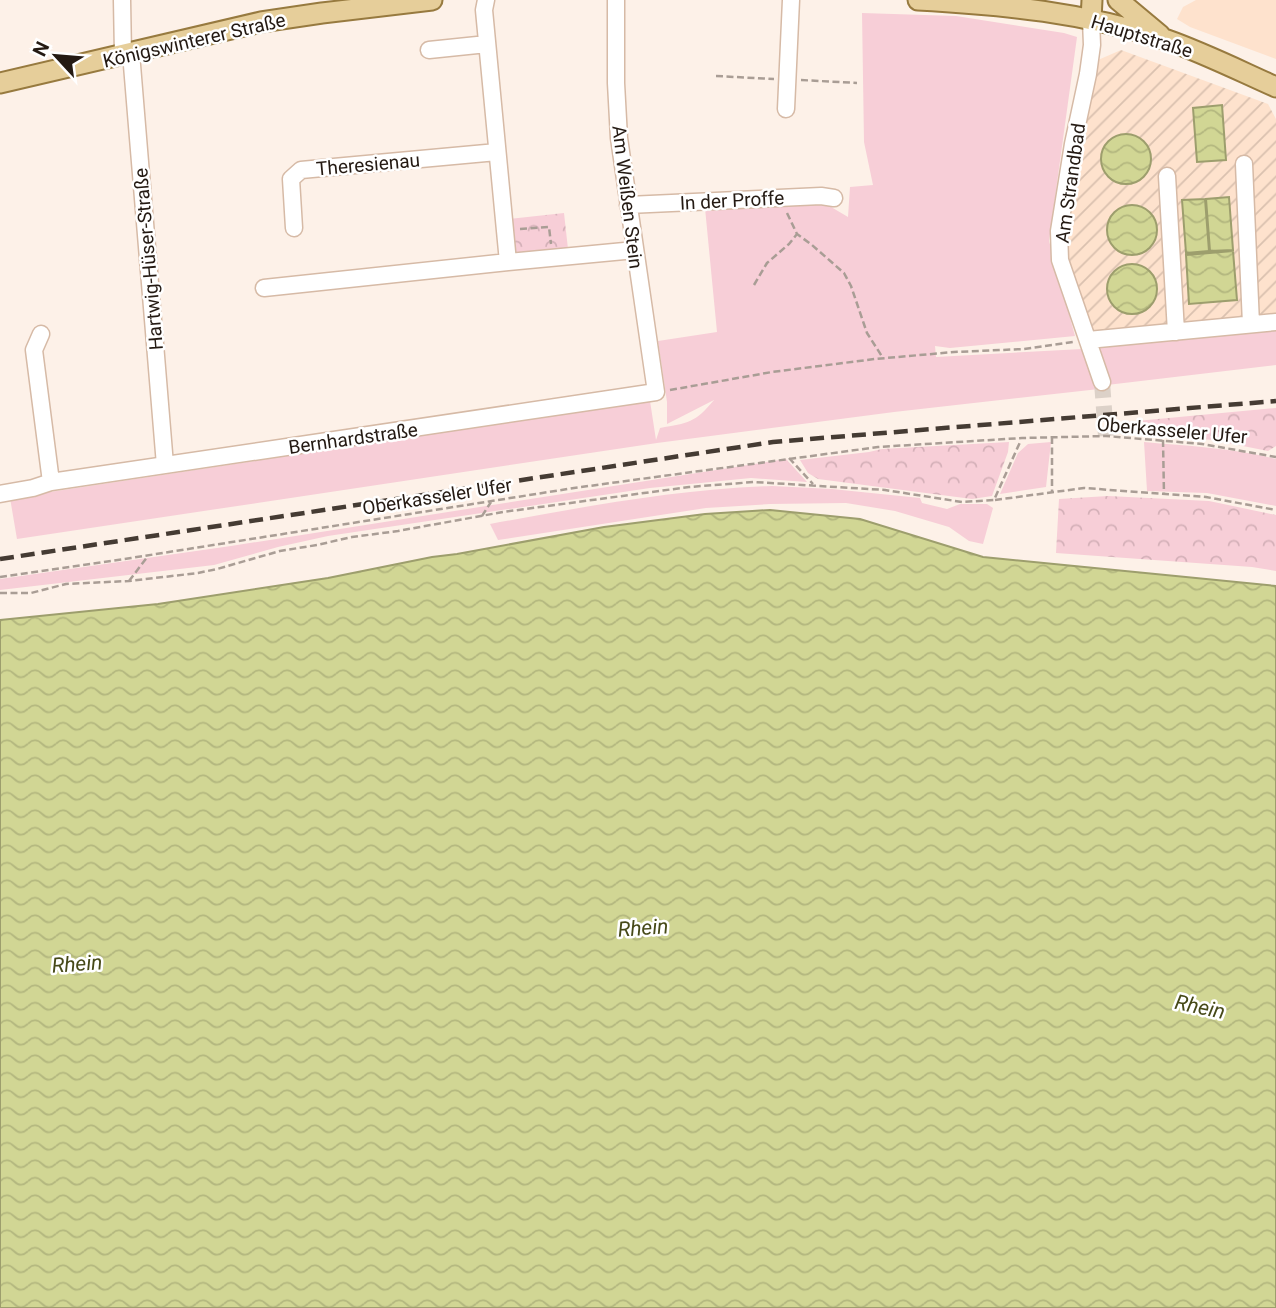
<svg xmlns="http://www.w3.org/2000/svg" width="1276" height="1308" viewBox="0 0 1276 1308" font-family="Roboto,sans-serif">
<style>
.built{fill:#fee2cd}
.industrial{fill:url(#industrial-furrows)}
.grass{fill:#f7ced7}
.forest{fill:url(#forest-crowns)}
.water{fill:url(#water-waves);stroke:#9d9e6d;stroke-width:2}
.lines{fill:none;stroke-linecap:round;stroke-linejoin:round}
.minor-tunnel{stroke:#dcd1c8;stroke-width:16;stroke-dasharray:16 8;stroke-linecap:butt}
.minor-casing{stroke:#d6baa6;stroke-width:19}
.major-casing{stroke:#977a3f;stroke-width:23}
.path{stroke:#a99d95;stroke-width:2.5;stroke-dasharray:7 3.5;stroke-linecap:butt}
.minor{stroke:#fff;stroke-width:16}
.major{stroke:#e6ce9a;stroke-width:19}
.rail{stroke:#453b33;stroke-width:4.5;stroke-dasharray:14 7;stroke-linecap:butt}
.labels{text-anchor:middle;stroke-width:5;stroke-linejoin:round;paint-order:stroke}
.street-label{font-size:19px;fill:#241a13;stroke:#fff}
.water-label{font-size:21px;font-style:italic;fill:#464918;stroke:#fff}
</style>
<defs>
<pattern id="industrial-furrows" width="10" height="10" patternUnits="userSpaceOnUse" patternTransform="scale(1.75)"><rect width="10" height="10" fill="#fee2cd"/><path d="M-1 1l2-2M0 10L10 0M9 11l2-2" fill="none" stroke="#dac1af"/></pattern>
<pattern id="forest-crowns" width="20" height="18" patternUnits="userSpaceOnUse" patternTransform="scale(1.75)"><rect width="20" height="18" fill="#f7ced7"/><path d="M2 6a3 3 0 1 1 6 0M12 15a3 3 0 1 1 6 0" fill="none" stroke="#d4b0b8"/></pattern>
<pattern id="water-waves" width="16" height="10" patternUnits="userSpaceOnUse" patternTransform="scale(1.75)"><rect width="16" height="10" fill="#d1d694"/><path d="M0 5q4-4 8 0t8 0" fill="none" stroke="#b3b77f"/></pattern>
</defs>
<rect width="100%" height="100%" fill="#fdf1e8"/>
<path class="built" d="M 1196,0 L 1276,0 L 1276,59 L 1190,27 L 1177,19 L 1183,7 Z"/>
<path class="industrial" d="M 1121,50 L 1268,104 L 1276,119 L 1276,330 L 1114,344 L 1095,335 L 1068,259 L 1067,229 L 1098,60 Z"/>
<path class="grass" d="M 862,13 L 956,16 L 1064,33 L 1077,37 L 1049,241 L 1075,336 L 950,348 L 935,346 L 936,357 L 1082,349 L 1099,389 L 894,412 L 657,443 L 17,539 L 10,498 L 650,401 L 656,440 L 660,428 C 688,423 695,423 714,400 L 667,424 L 667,402 L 658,341 L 717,332 L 705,208 L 821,201 L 848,217 L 850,187 L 873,185 L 864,142 Z
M 1276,330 L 1276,365 L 1107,385 L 1095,347 Z
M 1051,442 L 1046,487 L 1000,494 L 1018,453 L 1028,444 Z
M 1144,442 C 1188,446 1233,448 1276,459 L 1276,506 L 1207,493 L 1147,491 Z
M 786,459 L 807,482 L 751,478 L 650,488 L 328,536 L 278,547 L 214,565 L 0,590 L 0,579 L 231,546 Z
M 772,486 L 832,489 L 920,498 L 922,503 L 947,509 L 960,504 L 987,504 L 993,508 L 983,544 L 969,541 L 949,527 L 895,511 L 846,503 L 770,504 L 706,508 L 498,540 L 490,524 C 583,507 678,489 772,486 Z"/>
<path class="forest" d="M 564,213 L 568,249 L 522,254 L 517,253 L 515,250 L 509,219 Z
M 1276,408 L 1276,446 L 1268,451 L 1213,440 L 1128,433 L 1126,422 Z
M 1009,442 L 1008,452 L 992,496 L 972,499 L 818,479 L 808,473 L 800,460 L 869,452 L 882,449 Z
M 1108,496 L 1209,501 L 1276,515 L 1276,571 L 1252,567 L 1056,553 L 1059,499 Z"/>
<path class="water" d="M 1222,105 L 1226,160 L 1197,162 L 1193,108 Z
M1101 159a25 25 0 1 1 50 0a25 25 0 1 1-50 0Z
M 1229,197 L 1233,250 L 1210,251 L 1206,199 Z
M 1205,199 L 1209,251 L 1186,253 L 1182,200 Z
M1107 230a25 25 0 1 1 50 0a25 25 0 1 1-50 0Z
M 1233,251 L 1237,300 L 1189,304 L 1186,255 Z
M1107 289a25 25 0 1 1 50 0a25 25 0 1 1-50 0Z
M 770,510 L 860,519 L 983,557 L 1276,586 L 1276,1308 L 0,1308 L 0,620 L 158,604 L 328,578 L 432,557 L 457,554 L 604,527 L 705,514 Z"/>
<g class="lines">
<path class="minor-tunnel" d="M 1102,382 L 1106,436"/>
<defs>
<path id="minor" d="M 122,0 L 123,55
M 486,0 L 484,10 L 508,262
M 1091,20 L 1092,45 L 1088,74 L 1073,144 L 1059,231 L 1060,260 L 1102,382
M 429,50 L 487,44
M 131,53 L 165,465
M 786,109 L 791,0
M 1244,164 L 1251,324
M 1167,176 L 1176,332
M 628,205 L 821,196 L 834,198
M 294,228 L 291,179 L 301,170 L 497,152
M 264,288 L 508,262 L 635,250
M 41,334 L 34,350 L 51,482
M 1088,340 L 1276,322
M 0,494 L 33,488 L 51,482 L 656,392 L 619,138 L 616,83 L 616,0"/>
<path id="major" d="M 918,0 C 1005,5 1084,12 1167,40 C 1204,53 1240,71 1276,87
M 1118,0 L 1160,35
M 1091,20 L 1092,0
M 0,83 L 261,22 L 322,13 L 432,0"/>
</defs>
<use href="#minor" class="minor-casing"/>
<use href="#major" class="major-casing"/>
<path class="path" d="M 716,76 L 774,79
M 801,80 L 857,83
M 787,213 L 797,234 L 812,245 L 844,273 L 851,286 L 867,333 L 883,358
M 520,229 L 549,227 L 551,244
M 754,285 L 767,263 L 789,244 L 797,234
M 670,390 L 772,372 L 875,359 L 954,352 L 1024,349 L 1073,342
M 1052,437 L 1052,492
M 1163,440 L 1164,495
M 789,458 L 813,484
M 995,500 L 1084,488 L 1206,497 L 1276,510
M 482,516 L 491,502
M 0,577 L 131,558 L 574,488 L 878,447 L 1022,438 L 1106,436 L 1202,444 L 1276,457
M 129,581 L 148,556
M 0,593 L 31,593 L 66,584 L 129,581 L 198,573 L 217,569 L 280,551 L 317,545 L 352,537 L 398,531 L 503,512 L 689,487 L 754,482 L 885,490 L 962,502 L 994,500 L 1021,440"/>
<use href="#minor" class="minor"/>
<use href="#major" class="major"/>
<path class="rail" d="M 0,559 L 773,442 L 1276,401"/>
</g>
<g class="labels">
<g class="street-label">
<text transform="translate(1142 36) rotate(17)" y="7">Hauptstraße</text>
<text transform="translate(194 40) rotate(-13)" y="7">Königswinterer Straße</text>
<text transform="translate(368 164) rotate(-5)" y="7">Theresienau</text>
<text transform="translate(1070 183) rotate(-82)" y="7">Am Strandbad</text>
<text transform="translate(628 197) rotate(83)" y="7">Am Weißen Stein</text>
<text transform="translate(732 200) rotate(-3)" y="7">In der Proffe</text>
<text transform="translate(148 259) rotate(-95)" y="7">Hartwig-Hüser-Straße</text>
<text transform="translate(1172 430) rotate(5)" y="7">Oberkasseler Ufer</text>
<text transform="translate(353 438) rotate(-8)" y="7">Bernhardstraße</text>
<text transform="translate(437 496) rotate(-9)" y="7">Oberkasseler Ufer</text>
</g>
<g class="water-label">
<text transform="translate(643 928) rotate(-4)" y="7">Rhein</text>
<text transform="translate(77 964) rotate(-4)" y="7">Rhein</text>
<text transform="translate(1200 1007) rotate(12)" y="7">Rhein</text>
</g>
</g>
<g transform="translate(56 56) rotate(296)" stroke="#ffffff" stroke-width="5" paint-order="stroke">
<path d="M0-5L12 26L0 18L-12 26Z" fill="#241a13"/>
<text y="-10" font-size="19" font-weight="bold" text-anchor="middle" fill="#241a13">N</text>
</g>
</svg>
